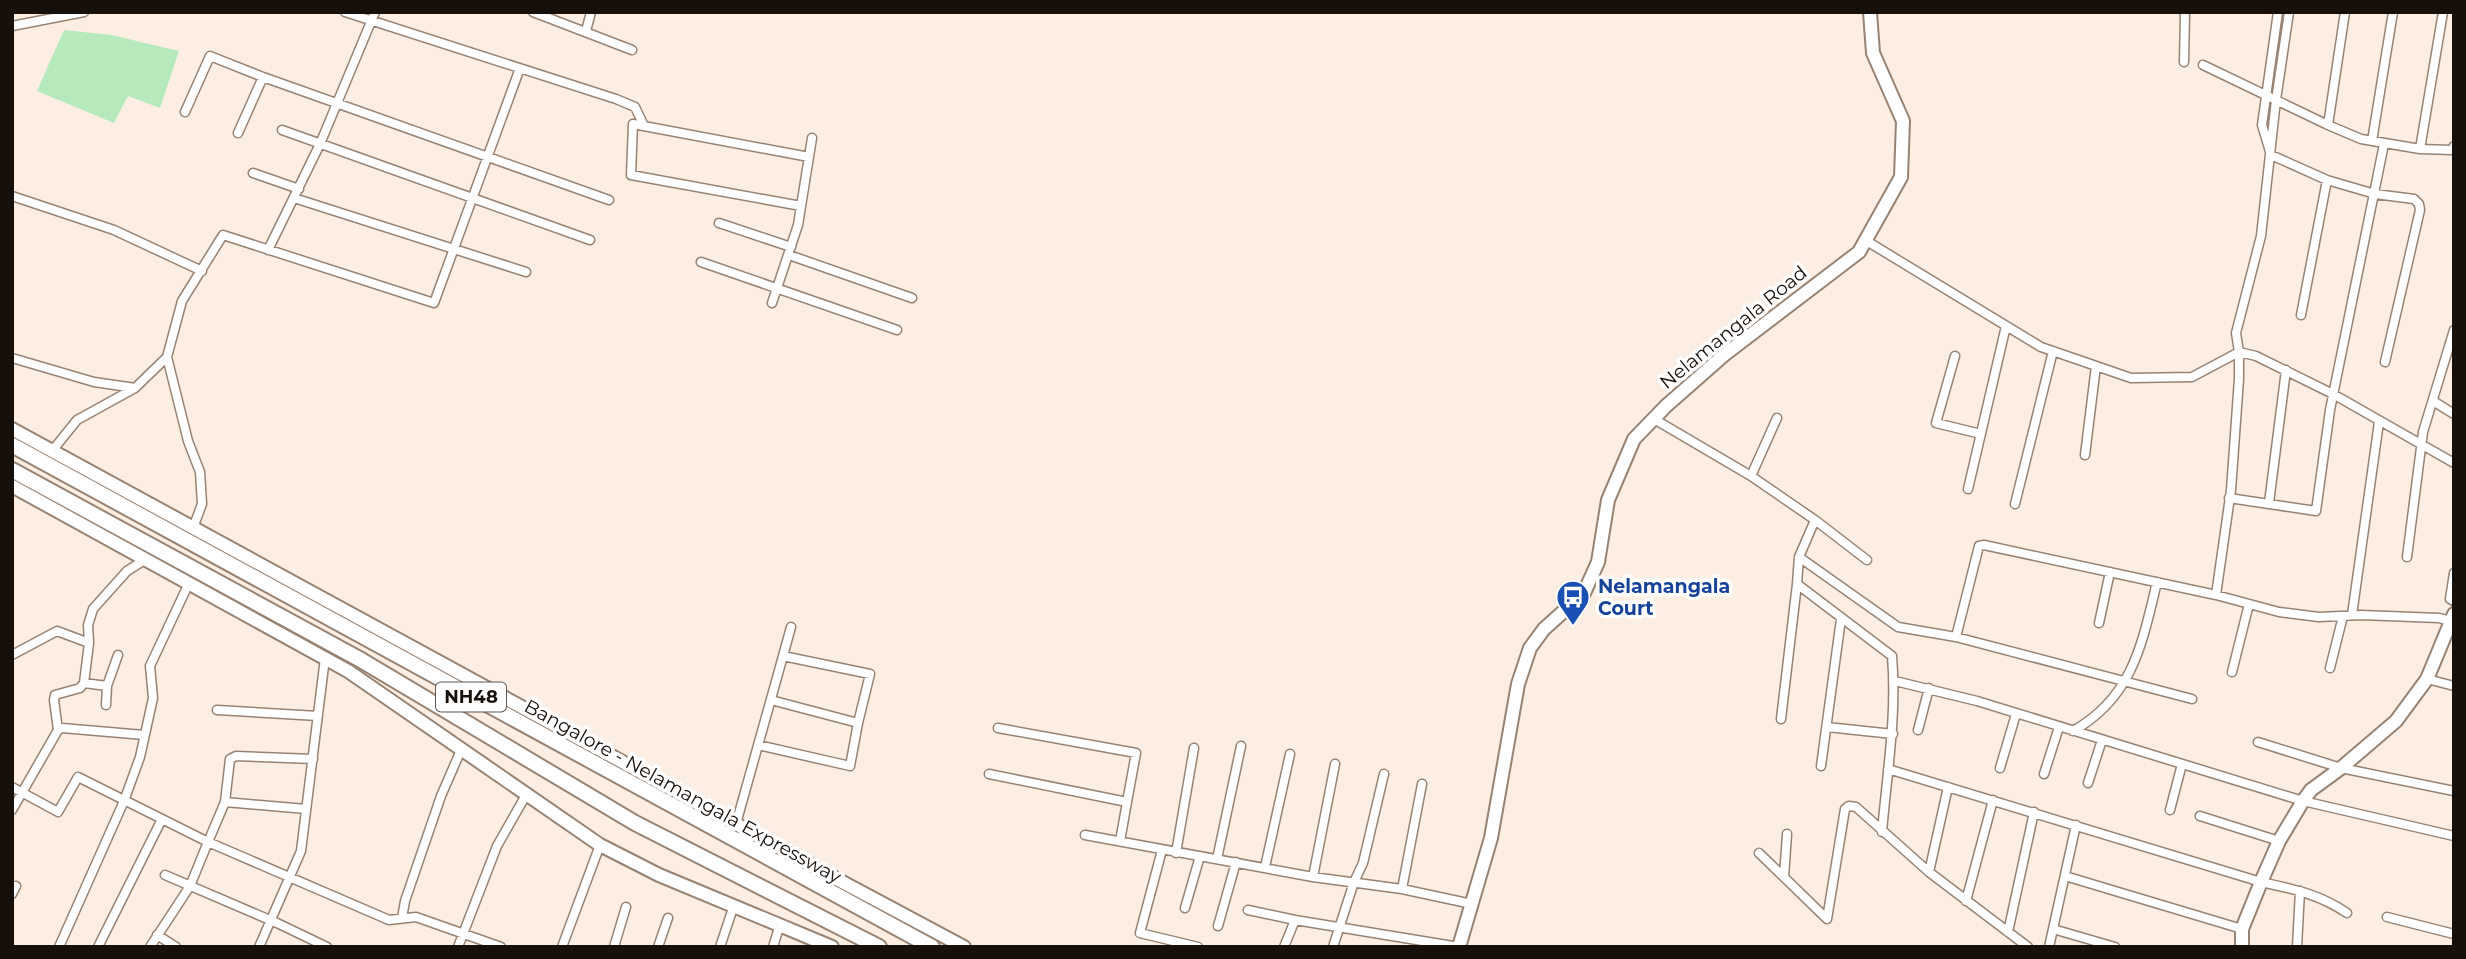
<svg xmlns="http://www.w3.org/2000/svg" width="2466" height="959" viewBox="0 0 2466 959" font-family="Montserrat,sans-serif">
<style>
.green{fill:#b6eabc}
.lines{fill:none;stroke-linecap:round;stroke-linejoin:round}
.street-casing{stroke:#988373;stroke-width:11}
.secondary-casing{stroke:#988373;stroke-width:16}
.highway-casing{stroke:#988373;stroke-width:18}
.street{stroke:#fff;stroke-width:8}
.secondary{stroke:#fff;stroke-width:12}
.highway{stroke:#fff;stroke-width:14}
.labels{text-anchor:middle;stroke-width:7;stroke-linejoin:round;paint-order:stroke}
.shield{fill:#fff;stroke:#5d5753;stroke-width:2}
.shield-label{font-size:18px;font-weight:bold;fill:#170f09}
.street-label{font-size:19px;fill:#170f09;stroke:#fff}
.transit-label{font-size:19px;font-weight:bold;fill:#164399;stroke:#fff;text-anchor:start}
</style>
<rect width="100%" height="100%" fill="#fceee3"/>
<path class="green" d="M 64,30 L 111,35 L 179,51 L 160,108 L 128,96 L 114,123 L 37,91 Z"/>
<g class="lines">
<defs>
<path id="street" d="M 345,12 L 616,99 L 635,107 L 644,126
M 533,12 L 632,50
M 2278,12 L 2262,125 L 2271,155 L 2327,180 L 2375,194 L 2414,199 L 2419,204 L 2420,210 L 2385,362
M 12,26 L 84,12
M 586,31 L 591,12
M 2184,62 L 2185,12
M 2203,65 L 2328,125 L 2361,139 L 2420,149 L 2452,150 L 2454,146
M 185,112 L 210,56 L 263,77 L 609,200
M 2328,125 L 2345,12
M 282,130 L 590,240
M 238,133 L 263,77
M 2372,141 L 2393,12
M 2420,149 L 2443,12
M 253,173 L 299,189
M 12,196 L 114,230 L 202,271
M 294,198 L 526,272
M 801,206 L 631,175 L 633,124 L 809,157
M 719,223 L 791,247
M 1865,240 L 2041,347 L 2131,378 L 2192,377 L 2239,352 L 2256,356 L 2333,394 L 2454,463
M 268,250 L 320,144 L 375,12
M 789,255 L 912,298
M 701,262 L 897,330
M 772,303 L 798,225 L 812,138
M 2301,315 L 2327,180
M 1955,356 L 1936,423 L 1981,434
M 167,357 L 188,441 L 200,472 L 202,504 L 193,528
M 12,358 L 94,382 L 135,388 L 167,357 L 182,301 L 223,235 L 434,303 L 520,68
M 2433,401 L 2454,414
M 1654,419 L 1751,476 L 1815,520 L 1867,560
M 52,451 L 77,420 L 135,388
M 2085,455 L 2096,366
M 1751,476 L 1777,418
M 1968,489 L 2006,326
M 2229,498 L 2316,511 L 2330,410 L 2384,144
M 2269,503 L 2286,370
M 2015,504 L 2053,351
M 1815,520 L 1799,557 L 1797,584 L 1892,656 C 1897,715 1887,773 1882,832
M 1799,557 L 1898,627 L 1956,637 L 2192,699
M 2407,557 L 2423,432 L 2454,330
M 2454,573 L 2450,599 L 2454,601
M 2216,595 L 2231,490 L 2239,379 L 2239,352 L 2236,333 L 2261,236 L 2276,100 L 2289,12
M 2352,615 L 2379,422
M 2099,623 L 2110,572
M 1956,637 L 1979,546 L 1984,545 L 2216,595 L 2279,612 L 2319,617 L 2361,615 L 2439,618 L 2451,621
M 12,655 L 57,631 L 89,643
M 783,656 L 791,627
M 2330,668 L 2343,616
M 2232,672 L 2249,604
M 2427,679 L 2454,686
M 1895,681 L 1977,701 L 2303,801 L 2454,836
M 84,683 L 107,686
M 106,705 L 107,686 L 118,655
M 217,710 L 318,716
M 1781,719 L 1797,584
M 1827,727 L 1893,734
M 998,728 L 1136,753 L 1127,802
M 58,730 L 54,700 L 55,695 L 80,688 L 84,683 L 89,643 L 88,625 L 93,609 L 127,571 L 146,559
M 1918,730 L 1929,688
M 2073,731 C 2133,697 2142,644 2157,582
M 2258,742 L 2341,768 L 2454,791
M 758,745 L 850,766 L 858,723
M 1821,766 L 1841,619
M 2000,768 L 2016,714
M 1888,769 L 2261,882 C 2293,889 2319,894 2347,913
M 989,774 L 1127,802 L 1120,841
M 2044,774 L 2059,727
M 2088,783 L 2102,740
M 12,787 L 58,812 L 78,777 L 208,842 L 389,920 L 416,917 L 501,947
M 225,802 L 306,809
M 12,810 L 58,730 L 62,728 L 144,735
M 2170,810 L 2182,764
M 2200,816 L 2279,841
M 736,824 L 783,656 L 870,674 L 858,723 L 771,700
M 1085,835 L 1313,877 L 1402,889 L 1472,904
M 1162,850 L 1140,933 L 1198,947
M 1176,853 L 1194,748
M 1759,853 L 1827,919 L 1845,809 L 1849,806 L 1856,807 L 1929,872 L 2028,947
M 1217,859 L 1241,746
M 1265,867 L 1290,754
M 1929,872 L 1948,787
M 165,875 L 277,923 L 327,947
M 2065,876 L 2242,929
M 1313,877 L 1335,764
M 1784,877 L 1787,834
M 1402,889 L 1422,784
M 12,894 L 16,886
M 1966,901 L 1993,800
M 1185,908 L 1200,856
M 1248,910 L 1295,920 L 1284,947
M 2387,917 L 2454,934
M 402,918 L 405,901 L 441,796 L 461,750
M 1295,920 L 1459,947
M 1218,926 L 1236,862
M 2053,929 L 2115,947
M 2008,932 L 2034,812
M 157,935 L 176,947
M 59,947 L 124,801 L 140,757 L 153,698 L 150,666 L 189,583
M 98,947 L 162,819
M 150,947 L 190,886 L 208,842 L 225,802 L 230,759 L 236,756 L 313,759
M 259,947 L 301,851 L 325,658
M 458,947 L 497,846 L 526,795
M 562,947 L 600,845
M 614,947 L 626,907
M 658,947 L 668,918
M 720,947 L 734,905
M 773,947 L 780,924
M 1333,947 L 1354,882 L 1363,863 L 1384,774
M 2049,947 L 2076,825
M 2297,947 L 2300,891"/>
<path id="secondary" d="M 12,429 L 846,884 L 964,947
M 12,486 L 348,671 L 600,845 L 659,875 L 832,947
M 1459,947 L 1491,838 L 1518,684 L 1530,648 L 1544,629 L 1584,593 L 1598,562 L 1608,500 L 1634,439 L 1666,406 L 1724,355 L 1859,252 L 1901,177 L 1903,121 L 1873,53 L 1870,12
M 2242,947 L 2242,929 L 2261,882 L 2279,841 L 2303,801 L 2311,790 L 2341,768 L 2396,721 L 2427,679 L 2454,614"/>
<path id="highway" d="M 12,445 L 932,947
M 12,470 L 361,660 L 635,823 L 879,947"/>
</defs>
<use href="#street" class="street-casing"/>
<use href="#secondary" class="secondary-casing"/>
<use href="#highway" class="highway-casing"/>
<use href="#street" class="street"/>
<use href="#secondary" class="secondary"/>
<use href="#highway" class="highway"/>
</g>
<defs>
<symbol id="bus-pin" viewBox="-11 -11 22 30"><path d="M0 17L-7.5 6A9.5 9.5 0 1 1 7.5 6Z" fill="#1a4fb4" stroke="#fff"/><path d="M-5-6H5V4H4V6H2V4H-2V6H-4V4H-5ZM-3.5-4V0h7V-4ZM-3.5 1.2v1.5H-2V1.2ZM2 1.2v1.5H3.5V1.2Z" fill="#fff"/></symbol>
</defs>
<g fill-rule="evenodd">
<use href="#bus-pin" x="1554" y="578" width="38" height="52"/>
</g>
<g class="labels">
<rect class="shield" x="436" y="682.5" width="70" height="29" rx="5"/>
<g class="shield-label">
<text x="471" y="703">NH48</text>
</g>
<g class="street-label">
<text transform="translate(1733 327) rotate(-39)" y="7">Nelamangala Road</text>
<text transform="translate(683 791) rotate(29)" y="7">Bangalore - Nelamangala Expressway</text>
</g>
<g class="transit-label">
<text x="1598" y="593">Nelamangala<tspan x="1598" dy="22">Court</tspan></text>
</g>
</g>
<rect width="2466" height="959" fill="none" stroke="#170f09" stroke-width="28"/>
</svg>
